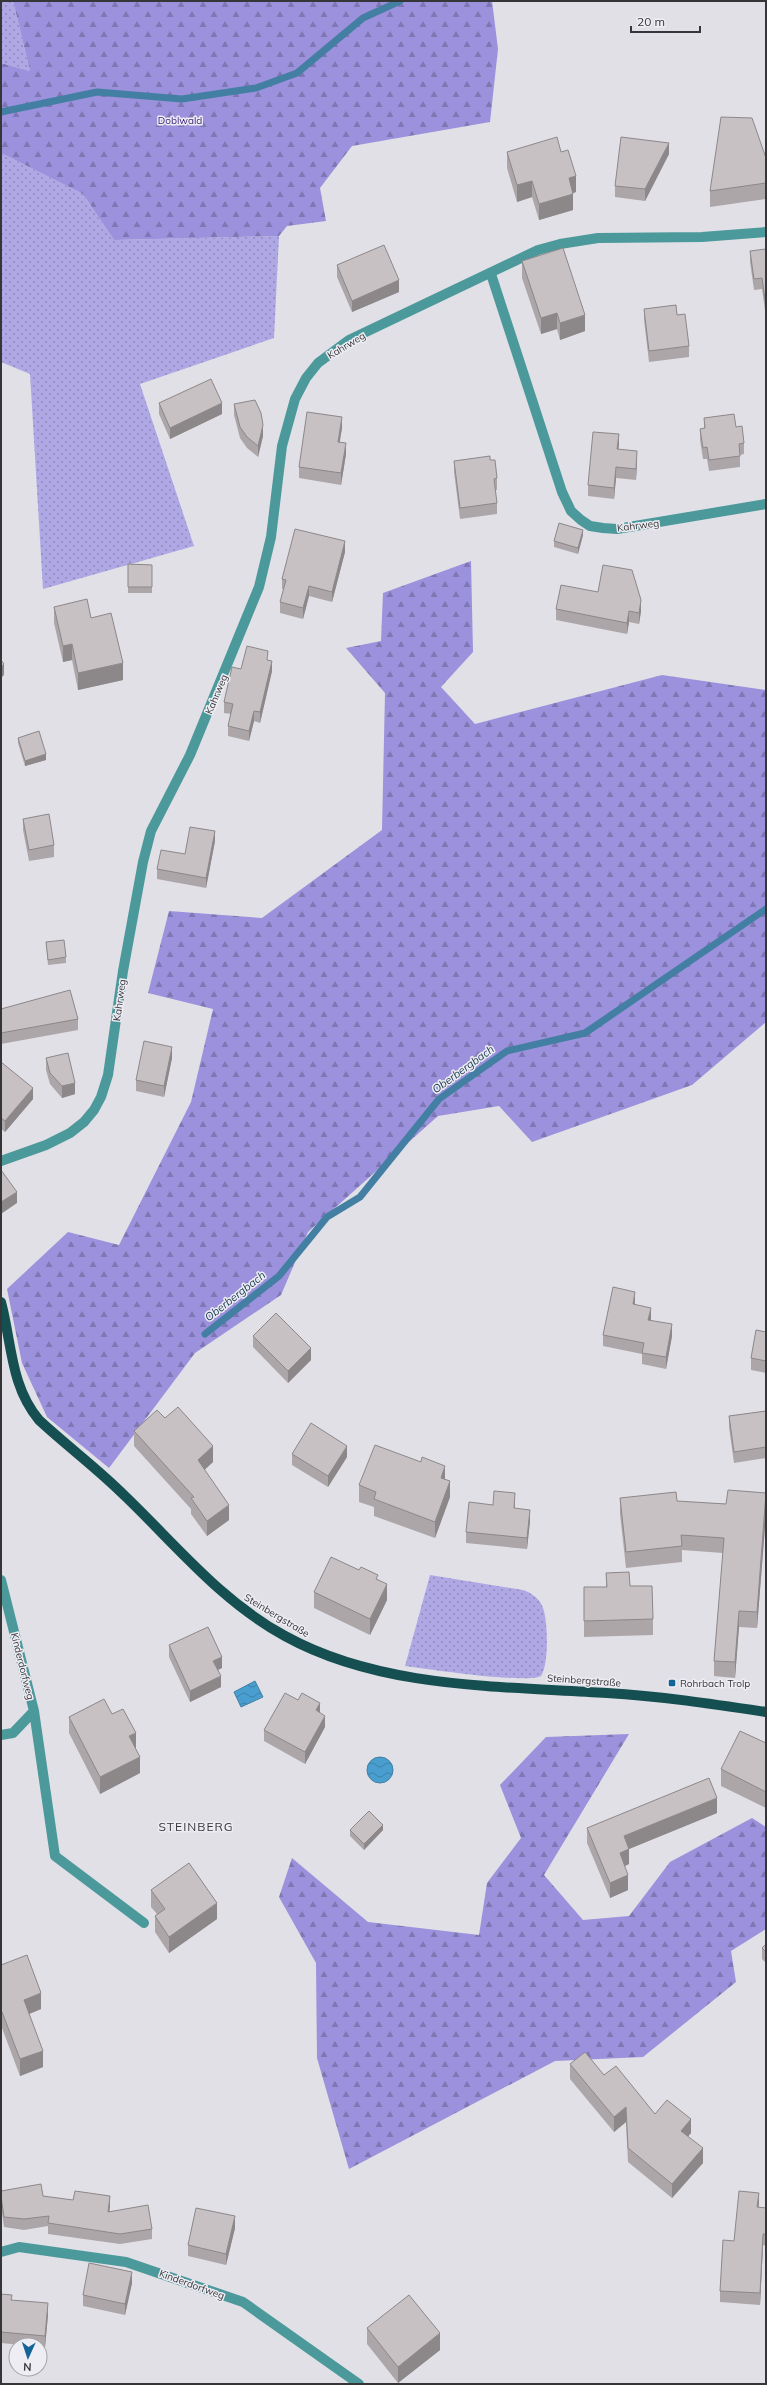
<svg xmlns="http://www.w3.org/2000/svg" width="767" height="2385" viewBox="0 0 767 2385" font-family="Mulish,sans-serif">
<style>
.grass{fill:url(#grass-dots)}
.forest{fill:url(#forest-firs)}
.water{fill:url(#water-waves);stroke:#437fa2}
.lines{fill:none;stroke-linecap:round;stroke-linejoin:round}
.stream{stroke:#437fa2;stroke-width:7}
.minor{stroke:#4c999c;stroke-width:10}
.major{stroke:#164f51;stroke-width:10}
.wall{fill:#aca6a9}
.shaded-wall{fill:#8c8789}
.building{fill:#c8c1c4;stroke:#8c8789}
.poi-dot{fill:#136597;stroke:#eeedf4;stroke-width:1.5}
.labels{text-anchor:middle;stroke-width:3;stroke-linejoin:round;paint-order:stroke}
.park-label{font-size:10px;fill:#3a2279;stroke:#eeedf4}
.street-label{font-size:10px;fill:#363639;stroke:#eeedf4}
.poi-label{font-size:10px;fill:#363639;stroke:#eeedf4;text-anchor:start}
.water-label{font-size:11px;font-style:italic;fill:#173b50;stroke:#eeedf4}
.quarter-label{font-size:12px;letter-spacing:1px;fill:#363639;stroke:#eeedf4}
</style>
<defs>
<pattern id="grass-dots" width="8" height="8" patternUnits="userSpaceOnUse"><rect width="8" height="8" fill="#afa8e5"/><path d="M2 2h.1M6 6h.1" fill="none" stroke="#8f8abb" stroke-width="1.8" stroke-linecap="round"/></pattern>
<pattern id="forest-firs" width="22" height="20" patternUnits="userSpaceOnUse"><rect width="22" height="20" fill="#9b91dc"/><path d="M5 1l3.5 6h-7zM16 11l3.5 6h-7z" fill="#7f77b3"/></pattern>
<pattern id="water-waves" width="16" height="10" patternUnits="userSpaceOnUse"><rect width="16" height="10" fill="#489ecf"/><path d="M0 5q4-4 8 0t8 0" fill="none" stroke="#3d82a9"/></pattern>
</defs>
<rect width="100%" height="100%" fill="#e0e0e6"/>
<path class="grass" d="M 1,1 L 13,1 L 30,71 L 1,63 Z
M 1,153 L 83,194 L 114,240 L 279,236 L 274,338 L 140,384 L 194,546 L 43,589 L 30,374 L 1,362 Z
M 430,1575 L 523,1590 C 532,1593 540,1599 543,1608 C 548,1621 549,1665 541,1676 C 526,1684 427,1669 405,1666 Z"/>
<path class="forest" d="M 13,1 L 492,1 L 498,49 L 490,122 L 352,146 L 320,188 L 326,221 L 287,226 L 279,236 L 114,240 L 83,194 L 1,153 L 1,63 L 30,71 Z
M 471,561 L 473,652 L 441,687 L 475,724 L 662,675 L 766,690 L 766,1022 L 692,1085 L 532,1142 L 499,1106 L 438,1116 L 308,1232 L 281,1295 L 195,1353 L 109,1468 L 47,1417 L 22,1363 L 7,1289 L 68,1232 L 119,1245 L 191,1102 L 213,1009 L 148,993 L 169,911 L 262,918 L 382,830 L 385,693 L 346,648 L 381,641 L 383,593 Z
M 629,1734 L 544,1875 L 583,1920 L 629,1916 L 670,1862 L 752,1818 L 766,1827 L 766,1929 L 731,1951 L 736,1982 L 643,2057 L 555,2061 L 349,2169 L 317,2058 L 316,1963 L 279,1897 L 292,1858 L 368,1922 L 479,1935 L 487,1883 L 521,1838 L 500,1785 L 546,1737 Z"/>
<path class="water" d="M 255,1681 L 263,1697 L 241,1707 L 234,1692 Z
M367 1770a13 13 0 1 1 26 0a13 13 0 1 1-26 0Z"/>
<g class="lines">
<path class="stream" d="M 1,112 L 97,92 L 182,99 L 256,88 L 297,73 L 363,18 L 400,1
M 205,1334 L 279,1276 L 327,1217 L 360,1197 L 439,1099 L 507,1051 L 585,1033 L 766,909"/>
<path class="minor" d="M 491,274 L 562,492 L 571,511 L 581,520 L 590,526 L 603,528 L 617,529 L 766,504
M 1,1161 L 46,1145 L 70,1133 L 84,1122 L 94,1110 L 101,1097 L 108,1075 L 123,971 L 143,862 L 151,831 L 190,755 L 259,587 L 271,537 L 282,446 L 295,399 L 306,378 L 318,363 L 349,340 L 538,250 L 560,244 L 598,238 L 702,237 L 766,232
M 1,1580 L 34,1711 L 55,1856 L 144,1923
M 1,1735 L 13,1733 L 34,1711
M 1,2252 L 19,2247 L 126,2262 L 243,2302 L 359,2384"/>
<path class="major" d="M 1,1302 C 12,1343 10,1385 39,1420 C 67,1446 98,1469 125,1496 C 177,1546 221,1601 285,1636 C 381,1689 500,1686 607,1693 C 660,1696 713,1704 766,1712"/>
</g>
<path class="wall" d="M 507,152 L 561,152 L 576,192 L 573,193 L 573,210 L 539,220 L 532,197 L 517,202 L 507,168 Z
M 669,154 L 645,201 L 615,197 L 615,186 Z
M 766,158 L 766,199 L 710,207 L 710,191 Z
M 766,249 L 766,317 L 762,289 L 754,290 L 750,262 L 750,251 Z
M 522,261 L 585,331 L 560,340 L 557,329 L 541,334 L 522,278 Z
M 337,265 L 399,292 L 352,312 L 337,277 Z
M 644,309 L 677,315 L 689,346 L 689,357 L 649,362 L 644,320 Z
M 159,403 L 222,414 L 170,439 L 159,414 Z
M 234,404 L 263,436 L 258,457 L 247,448 L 240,438 L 234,415 Z
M 704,418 L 736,427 L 744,443 L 744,454 L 740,455 L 740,467 L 709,471 L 707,459 L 703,459 L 700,440 L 700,429 L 704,428 Z
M 342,428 L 339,442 L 346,454 L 341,485 L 299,478 L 299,467 Z
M 619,445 L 618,449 L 637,462 L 636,480 L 616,478 L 614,499 L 588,496 L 588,485 Z
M 490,460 L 497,478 L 497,490 L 495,490 L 497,503 L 497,514 L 460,519 L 454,472 L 454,461 Z
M 583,535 L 578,554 L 554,547 L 554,541 Z
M 345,552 L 332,602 L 309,596 L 303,619 L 280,613 L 280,602 L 284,589 L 282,589 L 282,579 Z
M 128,564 L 152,565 L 152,593 L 128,593 Z
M 54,607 L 123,680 L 78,690 L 72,660 L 63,662 L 54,623 Z
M 556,609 L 641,611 L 639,624 L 629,622 L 627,634 L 556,620 Z
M 268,660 L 272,671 L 260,723 L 254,721 L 249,741 L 228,736 L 228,726 L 231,714 L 224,713 L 224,702 L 241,669 Z
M 18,738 L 46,760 L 25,766 L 18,743 Z
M 23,819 L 54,845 L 54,857 L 29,861 L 23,830 Z
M 215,841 L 206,888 L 157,879 L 157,869 L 185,854 Z
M 46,942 L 66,957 L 66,963 L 48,965 Z
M 1,1009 L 78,1019 L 78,1030 L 1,1044 Z
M 46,1058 L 75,1094 L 62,1098 L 50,1084 L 46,1070 Z
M 172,1058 L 164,1097 L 136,1091 L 136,1080 Z
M 1,1062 L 33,1099 L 5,1132 L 1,1129 Z
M 635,1303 L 635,1304 L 651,1319 L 651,1320 L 672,1336 L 666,1369 L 642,1364 L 642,1354 L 603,1346 L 603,1335 Z
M 766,1332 L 766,1373 L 751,1370 L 751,1358 Z
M 253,1336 L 311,1360 L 288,1383 L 253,1347 Z
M 766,1411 L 766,1458 L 734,1463 L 729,1427 L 729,1416 Z
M 165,1418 L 213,1462 L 204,1470 L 229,1520 L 207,1536 L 191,1514 L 191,1509 L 134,1446 L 134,1431 Z
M 292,1454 L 347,1457 L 328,1487 L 292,1465 Z
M 445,1479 L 450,1497 L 435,1538 L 374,1516 L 374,1507 L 359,1502 L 359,1485 Z
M 766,1493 L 766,1514 L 757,1628 L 739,1627 L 735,1678 L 714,1676 L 714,1661 L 723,1553 L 682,1550 L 682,1562 L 626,1568 L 620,1514 L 620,1498 L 726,1504 Z
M 515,1504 L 515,1508 L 530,1521 L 527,1549 L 466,1543 L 466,1532 L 493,1505 Z
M 606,1573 L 630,1586 L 653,1619 L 653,1635 L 584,1637 L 584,1604 L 606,1587 Z
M 378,1579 L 387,1600 L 370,1635 L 314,1608 L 314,1592 Z
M 169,1645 L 222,1668 L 218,1670 L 221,1687 L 190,1702 L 169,1657 Z
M 320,1712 L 325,1727 L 305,1764 L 264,1741 L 264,1730 Z
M 112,1714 L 140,1773 L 100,1794 L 69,1733 L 69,1717 Z
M 766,1743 L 766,1808 L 721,1786 L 721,1769 Z
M 717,1813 L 629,1849 L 629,1864 L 625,1866 L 628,1890 L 610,1898 L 587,1843 L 587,1828 Z
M 350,1830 L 383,1830 L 364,1850 L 350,1836 Z
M 151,1890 L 217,1919 L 169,1953 L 155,1932 L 155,1916 L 157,1914 L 151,1907 Z
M 766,1944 L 766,1963 L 762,1959 L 762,1948 Z
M 1,1965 L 41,2009 L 29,2014 L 43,2067 L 20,2076 L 2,2028 Z
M 570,2064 L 604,2075 L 655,2114 L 691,2133 L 688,2136 L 703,2163 L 672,2198 L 628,2162 L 626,2122 L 614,2132 L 570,2079 Z
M 1,2191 L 43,2196 L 110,2207 L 109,2211 L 152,2229 L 152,2239 L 120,2244 L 48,2234 L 48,2226 L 24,2230 L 4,2227 L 1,2206 Z
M 759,2204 L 758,2207 L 766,2208 L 766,2246 L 763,2245 L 760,2305 L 720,2302 L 720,2291 L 734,2241 Z
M 235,2228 L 226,2265 L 188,2256 L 188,2245 Z
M 132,2283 L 125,2315 L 83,2306 L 83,2295 Z
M 1,2294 L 12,2300 L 48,2315 L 45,2347 L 40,2347 L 40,2345 L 21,2345 L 1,2343 Z
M 367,2328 L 440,2350 L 398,2383 L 367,2344 Z"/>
<path class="shaded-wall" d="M 669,143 L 669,154 L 645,201 L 645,189 Z
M 576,176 L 576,192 L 569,194 L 569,178 Z
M 532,181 L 532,197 L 517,202 L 517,185 Z
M 573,194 L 573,210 L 539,220 L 539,204 Z
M 399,280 L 399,292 L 352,312 L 352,301 Z
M 557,313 L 557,329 L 541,334 L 541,318 Z
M 585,315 L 585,331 L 560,340 L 560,323 Z
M 222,403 L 222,414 L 170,439 L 170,428 Z
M 342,417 L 342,428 L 338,453 L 338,442 Z
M 263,425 L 263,436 L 258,457 L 258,446 Z
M 619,434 L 619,445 L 617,460 L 617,449 Z
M 346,443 L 346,454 L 341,485 L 341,473 Z
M 637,451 L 637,462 L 636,480 L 636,469 Z
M 616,467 L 616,478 L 614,499 L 614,488 Z
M 583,530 L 583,535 L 578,554 L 578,548 Z
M 345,541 L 345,552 L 332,602 L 332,592 Z
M 309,586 L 309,596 L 303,619 L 303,608 Z
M 641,600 L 641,611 L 639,624 L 639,613 Z
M 629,611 L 629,622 L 627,634 L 627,623 Z
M 72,644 L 72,660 L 63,662 L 63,646 Z
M 272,661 L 272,671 L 260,723 L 260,712 Z
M 123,663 L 123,680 L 78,690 L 78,673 Z
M 4,664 L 4,675 L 1,678 L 1,667 Z
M 254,711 L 254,721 L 249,741 L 249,731 Z
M 46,754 L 46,760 L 25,766 L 25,761 Z
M 215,831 L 215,841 L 206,888 L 206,878 Z
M 172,1047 L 172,1058 L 164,1097 L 164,1086 Z
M 75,1083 L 75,1094 L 62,1098 L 62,1086 Z
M 33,1088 L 33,1099 L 5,1132 L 5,1121 Z
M 17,1192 L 17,1203 L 1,1214 L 1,1202 Z
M 635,1292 L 635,1303 L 633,1315 L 633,1304 Z
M 651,1308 L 651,1319 L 648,1331 L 648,1320 Z
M 672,1324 L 672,1336 L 666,1369 L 666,1357 Z
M 311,1348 L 311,1360 L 288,1383 L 288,1371 Z
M 213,1446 L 213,1462 L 198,1476 L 198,1460 Z
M 347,1446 L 347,1457 L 328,1487 L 328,1476 Z
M 445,1466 L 445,1482 L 441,1478 Z
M 450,1481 L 450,1497 L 435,1538 L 435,1522 Z
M 515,1493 L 515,1504 L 514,1519 L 514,1508 Z
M 766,1498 L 766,1514 L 757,1628 L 757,1612 Z
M 229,1505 L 229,1520 L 207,1536 L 207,1521 Z
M 530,1510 L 530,1521 L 527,1549 L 527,1538 Z
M 387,1584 L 387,1600 L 370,1635 L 370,1619 Z
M 739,1611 L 739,1627 L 735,1678 L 735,1662 Z
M 222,1657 L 222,1668 L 213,1672 L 213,1661 Z
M 221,1676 L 221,1687 L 190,1702 L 190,1691 Z
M 320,1703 L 320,1714 L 316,1710 Z
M 325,1716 L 325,1727 L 305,1764 L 305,1752 Z
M 136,1733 L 136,1749 L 129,1736 Z
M 140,1757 L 140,1773 L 100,1794 L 100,1777 Z
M 717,1798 L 717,1813 L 624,1851 L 624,1836 Z
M 383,1825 L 383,1830 L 364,1850 L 364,1844 Z
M 629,1849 L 629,1864 L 620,1868 L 620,1853 Z
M 628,1875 L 628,1890 L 610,1898 L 610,1883 Z
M 217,1903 L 217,1919 L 169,1953 L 169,1937 Z
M 41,1993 L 41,2009 L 24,2016 L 24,2000 Z
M 1,2012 L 2,2012 L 2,2028 L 1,2028 Z
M 43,2051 L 43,2067 L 20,2076 L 20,2059 Z
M 626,2107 L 626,2122 L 614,2132 L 614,2117 Z
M 691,2119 L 691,2133 L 681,2145 L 681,2131 Z
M 703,2148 L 703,2163 L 672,2198 L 672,2184 Z
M 759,2193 L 759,2204 L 757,2218 L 757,2207 Z
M 110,2196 L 110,2207 L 108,2222 L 108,2212 Z
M 235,2216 L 235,2228 L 226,2265 L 226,2254 Z
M 763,2234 L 763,2245 L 760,2305 L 760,2293 Z
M 132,2272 L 132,2283 L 125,2315 L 125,2304 Z
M 48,2303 L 48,2315 L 45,2347 L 45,2336 Z
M 440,2333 L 440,2350 L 398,2383 L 398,2367 Z"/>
<path class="building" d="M 721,117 L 752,118 L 766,158 L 766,183 L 710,191 Z
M 557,137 L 561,152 L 568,150 L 576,176 L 569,178 L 573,194 L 539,204 L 532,181 L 517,185 L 507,152 Z
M 621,137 L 669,143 L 645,189 L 615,186 Z
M 384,245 L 399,280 L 352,301 L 337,265 Z
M 563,248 L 585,315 L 560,323 L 557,313 L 541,318 L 522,261 Z
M 766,249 L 766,306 L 762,278 L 754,279 L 750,251 Z
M 676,305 L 677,315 L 685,314 L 689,346 L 649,351 L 644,309 Z
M 211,379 L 222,403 L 170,428 L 159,403 Z
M 255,400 L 261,413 L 263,425 L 258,446 L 247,437 L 240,427 L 234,404 Z
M 307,412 L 342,417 L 338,442 L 346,443 L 341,473 L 299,467 Z
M 734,414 L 736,427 L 742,426 L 744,443 L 739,444 L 740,456 L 709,460 L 707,447 L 703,448 L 700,429 L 705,428 L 704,418 Z
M 593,432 L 619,434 L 617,449 L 637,451 L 636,469 L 616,467 L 614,488 L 588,485 Z
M 490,456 L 490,460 L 495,460 L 497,478 L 494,479 L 497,503 L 460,508 L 454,461 Z
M 559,523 L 583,530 L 578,548 L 554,541 Z
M 295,529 L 345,541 L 332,592 L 309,586 L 303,608 L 280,602 L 286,580 L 282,579 Z
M 128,564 L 152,565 L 152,587 L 128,587 Z
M 603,565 L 632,570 L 641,600 L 639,613 L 629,611 L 627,623 L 556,609 L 561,585 L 598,592 Z
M 87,599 L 91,618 L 111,613 L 123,663 L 78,673 L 72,644 L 63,646 L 54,607 Z
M 247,646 L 268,651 L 267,660 L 272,661 L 260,712 L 254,711 L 249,731 L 228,726 L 233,704 L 224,702 L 232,667 L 241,669 Z
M 1,660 L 4,664 L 1,667 Z
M 39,731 L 46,754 L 25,761 L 18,738 Z
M 49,814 L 54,845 L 29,850 L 23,819 Z
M 190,827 L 215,831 L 206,878 L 157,869 L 161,850 L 185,854 Z
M 64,940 L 66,957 L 48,960 L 46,942 Z
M 70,990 L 78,1019 L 1,1033 L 1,1009 Z
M 144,1041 L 172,1047 L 164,1086 L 136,1080 Z
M 68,1053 L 75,1083 L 62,1086 L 50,1073 L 46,1058 Z
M 1,1062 L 33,1088 L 5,1121 L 1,1118 Z
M 1,1170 L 17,1192 L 1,1202 Z
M 613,1287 L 635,1292 L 633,1304 L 651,1308 L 648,1320 L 672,1324 L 666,1357 L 642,1353 L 644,1343 L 603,1335 Z
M 276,1313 L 311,1348 L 288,1371 L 253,1336 Z
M 756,1330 L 766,1332 L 766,1361 L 751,1358 Z
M 178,1407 L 213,1446 L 198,1460 L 229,1505 L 207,1521 L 191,1498 L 194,1497 L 134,1431 L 157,1410 L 165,1418 Z
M 766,1411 L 766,1447 L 734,1452 L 729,1416 Z
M 311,1423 L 347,1446 L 328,1476 L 292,1454 Z
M 375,1445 L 421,1462 L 422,1457 L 445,1466 L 441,1478 L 450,1481 L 435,1522 L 374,1499 L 376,1492 L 359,1485 Z
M 728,1490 L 766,1493 L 757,1612 L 739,1611 L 735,1662 L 714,1661 L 724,1538 L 681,1535 L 682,1546 L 626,1552 L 620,1498 L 676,1492 L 677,1501 L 726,1504 Z
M 494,1491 L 515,1493 L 514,1508 L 530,1510 L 527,1538 L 466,1532 L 469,1502 L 493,1505 Z
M 331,1557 L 359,1570 L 361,1567 L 378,1575 L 376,1579 L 387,1584 L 370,1619 L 314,1592 Z
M 629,1572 L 630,1586 L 652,1586 L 653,1619 L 584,1621 L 584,1587 L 607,1587 L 606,1573 Z
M 208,1627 L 222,1657 L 213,1661 L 221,1676 L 190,1691 L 169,1645 Z
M 285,1693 L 298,1700 L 302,1693 L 320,1703 L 316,1710 L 325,1716 L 305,1752 L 264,1730 Z
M 104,1699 L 112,1714 L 123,1709 L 136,1733 L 129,1736 L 140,1757 L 100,1777 L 69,1717 Z
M 740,1731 L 766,1743 L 766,1792 L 721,1769 Z
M 709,1778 L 717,1798 L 624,1836 L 629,1849 L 620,1853 L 628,1875 L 610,1883 L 587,1828 Z
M 369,1811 L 383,1825 L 364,1844 L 350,1830 Z
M 189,1863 L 217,1903 L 169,1937 L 155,1916 L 165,1909 L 151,1890 Z
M 766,1944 L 766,1952 L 762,1948 Z
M 27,1955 L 41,1993 L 24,2000 L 43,2051 L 20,2059 L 2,2012 L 1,2012 L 1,1965 Z
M 585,2052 L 604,2075 L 616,2066 L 655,2114 L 667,2100 L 691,2119 L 681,2131 L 703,2148 L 672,2184 L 628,2148 L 626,2107 L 614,2117 L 570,2064 Z
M 41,2184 L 43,2196 L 73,2200 L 75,2191 L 110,2196 L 108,2212 L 148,2205 L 152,2229 L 120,2234 L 48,2223 L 49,2216 L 24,2219 L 4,2217 L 1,2196 L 1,2191 Z
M 739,2191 L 759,2193 L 757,2207 L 766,2208 L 766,2234 L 763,2234 L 760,2293 L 720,2291 L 723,2240 L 734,2241 Z
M 196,2208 L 235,2216 L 226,2254 L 188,2245 Z
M 89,2263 L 132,2272 L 125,2304 L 83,2295 Z
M 1,2294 L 12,2295 L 11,2300 L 48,2303 L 45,2336 L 1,2332 Z
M 409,2295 L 440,2333 L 398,2367 L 367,2328 Z"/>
<rect class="poi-dot" x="668" y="1679" width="8" height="8" rx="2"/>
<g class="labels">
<g class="park-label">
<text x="180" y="124">Doblwald</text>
</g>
<g class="street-label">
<text transform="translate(346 345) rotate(-31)" y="4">Kahrweg</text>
<text transform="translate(638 525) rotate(-7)" y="4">Kahrweg</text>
<text transform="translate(216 694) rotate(-67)" y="4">Kahrweg</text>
<text transform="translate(119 1000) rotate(-82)" y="4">Kahrweg</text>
<text transform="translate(277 1615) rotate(31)" y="4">Steinbergstraße</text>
<text transform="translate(23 1666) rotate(76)" y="4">Kinderdorfweg</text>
<text transform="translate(584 1680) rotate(4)" y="4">Steinbergstraße</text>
<text transform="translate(192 2284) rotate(20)" y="4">Kinderdorfweg</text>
</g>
<g class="poi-label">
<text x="680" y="1687">Rohrbach Trolp</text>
</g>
<g class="water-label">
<text transform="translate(463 1069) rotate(-36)" y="4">Oberbergbach</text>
<text transform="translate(235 1296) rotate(-38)" y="4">Oberbergbach</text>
</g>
<g class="quarter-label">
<text x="196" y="1831">STEINBERG</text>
</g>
</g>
<rect width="767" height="2385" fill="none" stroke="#363639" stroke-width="4"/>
<g transform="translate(28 2357) rotate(183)"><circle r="19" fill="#eeedf4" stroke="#a4a4a9"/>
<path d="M0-3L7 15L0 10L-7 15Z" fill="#136597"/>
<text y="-6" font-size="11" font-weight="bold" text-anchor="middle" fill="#363639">N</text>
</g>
<path d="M631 26v6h69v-6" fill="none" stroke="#363639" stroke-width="2"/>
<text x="637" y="26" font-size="12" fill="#363639" stroke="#eeedf4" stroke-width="3" paint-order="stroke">20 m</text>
</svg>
